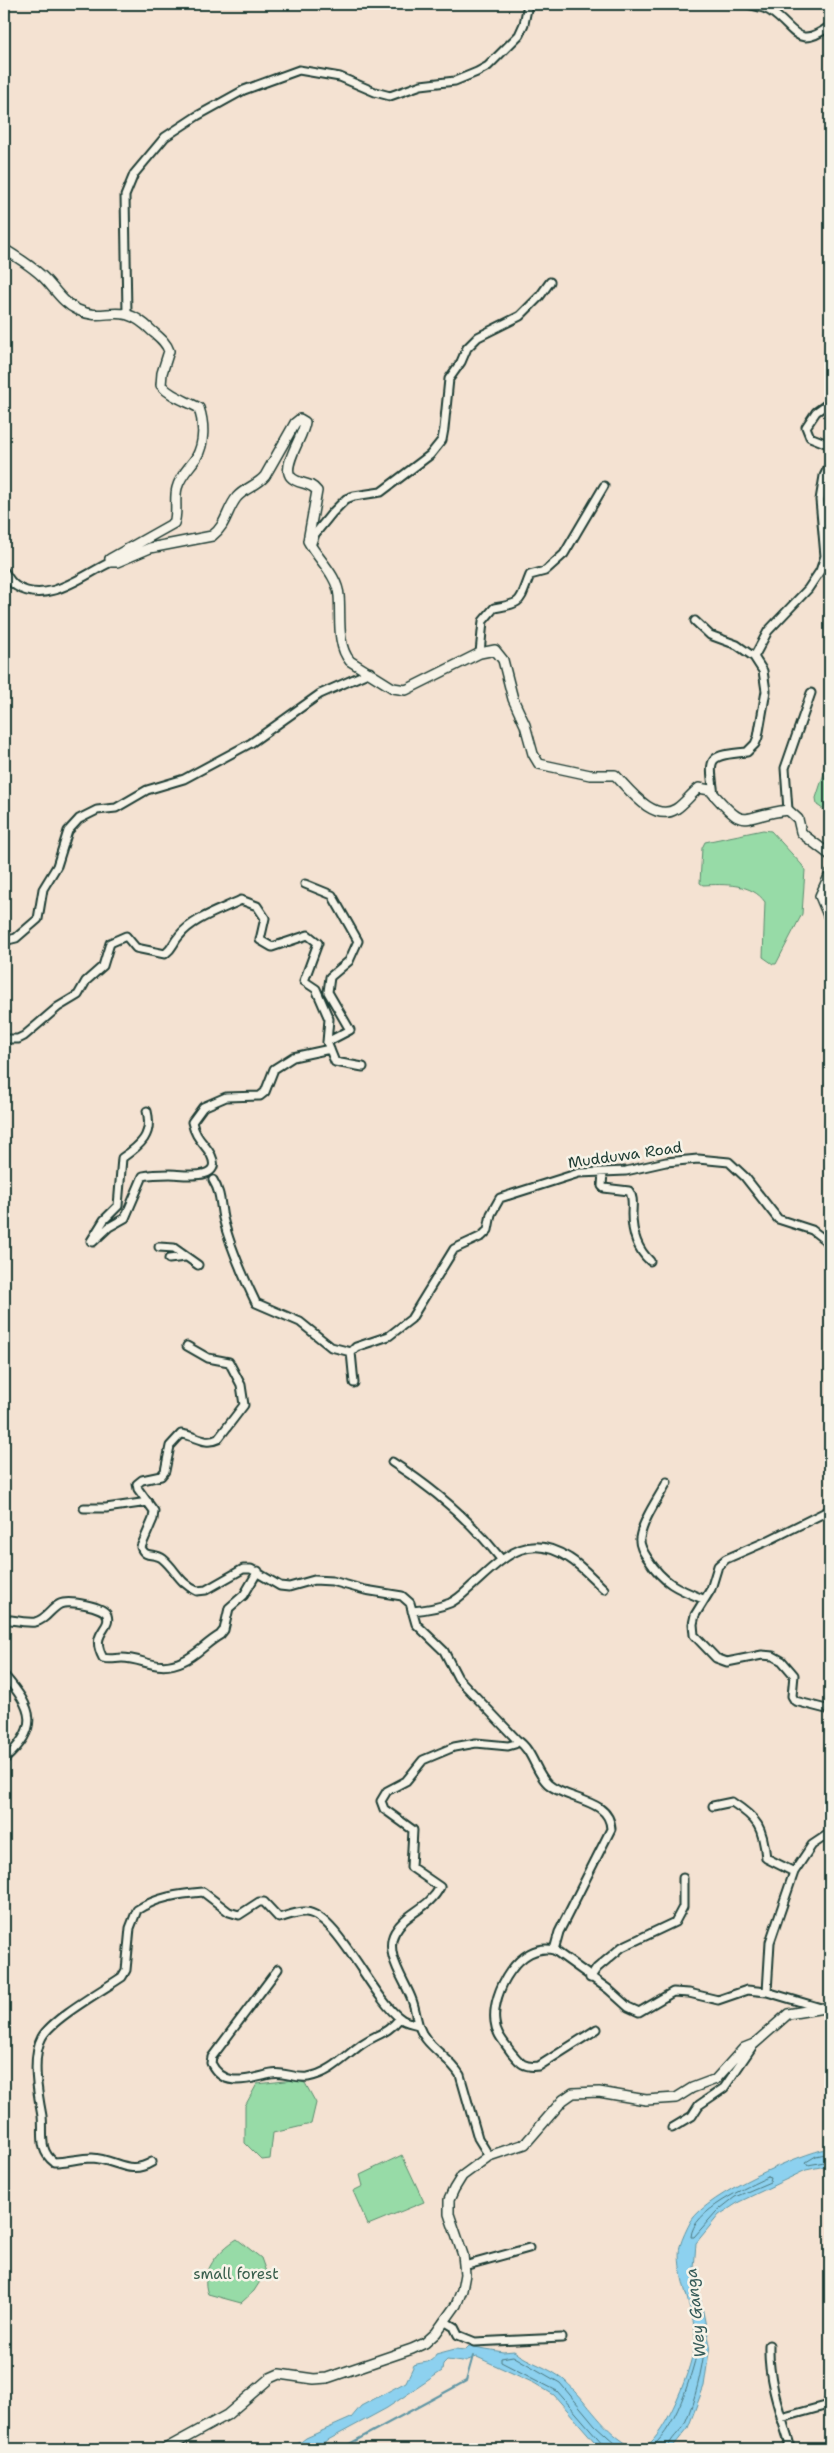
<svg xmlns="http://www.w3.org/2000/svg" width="834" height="2453" viewBox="0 0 834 2453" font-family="'Shantell Sans',sans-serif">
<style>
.green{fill:#97dba7;stroke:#5b8c6e}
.water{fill:#8dd1ef;stroke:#6196a4}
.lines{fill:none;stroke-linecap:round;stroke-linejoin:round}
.shore{stroke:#4b787f;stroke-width:1}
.stream{stroke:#6196a4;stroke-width:2}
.minor-casing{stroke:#1f3d34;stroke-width:11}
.tertiary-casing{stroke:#1f3d34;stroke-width:12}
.minor{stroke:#f7f3e8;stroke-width:7}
.tertiary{stroke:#f7f3e8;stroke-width:9}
.labels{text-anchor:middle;stroke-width:5;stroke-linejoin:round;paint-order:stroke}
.street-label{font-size:15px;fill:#1f3d34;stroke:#f7f3e8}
.park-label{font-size:15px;fill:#375d4b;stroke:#f7f3e8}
.water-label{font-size:16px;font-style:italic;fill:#355b59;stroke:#f7f3e8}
</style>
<rect width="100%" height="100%" fill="#f4e2d2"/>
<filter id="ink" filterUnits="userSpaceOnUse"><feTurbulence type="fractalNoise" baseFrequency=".02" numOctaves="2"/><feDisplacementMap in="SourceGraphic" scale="10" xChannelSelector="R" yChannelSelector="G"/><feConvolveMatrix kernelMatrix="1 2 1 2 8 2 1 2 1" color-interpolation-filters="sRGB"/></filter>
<g filter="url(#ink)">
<path class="green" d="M 830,755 L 830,814 L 817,805 L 816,798 Z
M 763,830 L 771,831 L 802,865 L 805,870 L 802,914 L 776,964 L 773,964 L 763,957 L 765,902 C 752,883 724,884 703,885 L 700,883 L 702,848 L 705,842 Z
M 294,2080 L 305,2083 L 316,2103 L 311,2124 L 273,2133 L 270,2159 L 262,2160 L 245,2143 L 245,2106 L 257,2084 Z
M 402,2155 L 424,2202 L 368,2225 L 353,2191 L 363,2186 L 360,2175 Z
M 237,2239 L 261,2258 L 266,2272 L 254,2291 L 241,2303 L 208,2294 C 199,2272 219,2250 237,2239 Z"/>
<path class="water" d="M 830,2148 L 830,2165 L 806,2170 L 739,2202 L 719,2215 L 696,2243 L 694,2269 L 710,2345 L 704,2386 L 688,2428 L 671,2449 L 601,2449 L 554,2395 L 534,2383 L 477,2357 L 462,2362 L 447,2360 L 443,2364 L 442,2371 L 387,2408 L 315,2447 L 310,2449 L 270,2449 C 283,2446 295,2448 306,2438 L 351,2418 L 361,2406 L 406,2382 L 414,2365 C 424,2361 431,2365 436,2354 L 455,2349 L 465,2350 L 469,2346 L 503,2352 L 514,2351 C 529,2363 549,2367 564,2380 C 590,2403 602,2432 636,2449 C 640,2447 646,2445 650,2443 C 669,2427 698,2356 695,2332 C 692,2307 675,2269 680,2246 C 682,2239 687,2228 691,2221 C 708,2194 798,2154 830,2148 Z"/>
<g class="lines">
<path class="shore" d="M 830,2153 L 816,2156 L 806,2162 L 808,2165 L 830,2161
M 768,2177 L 771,2178 L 770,2182 L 735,2197 L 716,2212 L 694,2237 L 691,2237 C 692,2211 747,2187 768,2177 Z
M 604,2449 L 603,2444 L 557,2391 L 501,2362 L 501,2358 L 513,2356 L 560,2383 L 595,2425 L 617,2445 L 626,2449
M 647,2449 C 674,2438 694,2369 699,2343 L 702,2341 L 705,2346 C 701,2373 696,2398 685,2423 C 681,2432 669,2439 668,2449"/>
<path class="stream" d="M 340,2449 L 466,2381 L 473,2356"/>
<defs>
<path id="minor" d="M 747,4 C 754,6 764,7 770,11 C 796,28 796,51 830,26
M 127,313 L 125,196 L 134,174 L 165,137 L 197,116 L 244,90 L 299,70 L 340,77 L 375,92 L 390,96 L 421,85 L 455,81 L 477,72 L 488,66 L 519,35 L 524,24 L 528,4
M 830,402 L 816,412 L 806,427 L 810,437 L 830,445
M 311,546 L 315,534 L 332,513 L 346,499 L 354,496 L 381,492 L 430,455 L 442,440 L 444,429 L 449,379 L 461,362 L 467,348 L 478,337 L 520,316 L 540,296 L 550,282
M 4,571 C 7,576 11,583 16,586 C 47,606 83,575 111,562
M 695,621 L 710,635 L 737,645 L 754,657 L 763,671 L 766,691 L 758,737 L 755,744 L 747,752 C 707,756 709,756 714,795
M 480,653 L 483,621 L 494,608 C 524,603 519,602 530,575 L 545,571 L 564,554 L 604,486
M 754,657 L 768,631 L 808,589 L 820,571 L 825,556 L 820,500 L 824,476 L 830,464
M 788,810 L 785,768 L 811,693
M 305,884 L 332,895 L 358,941 L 349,961 L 330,977 L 328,992 L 350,1030 L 327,1042
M 4,941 L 16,938 L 38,919 L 43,889 L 57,866 L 68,831 L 79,819 L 97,810 L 116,808 L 147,790 L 184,779 L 251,743 L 320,694 L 370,672
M 4,1039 L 18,1039 L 24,1036 L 58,1007 L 78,995 L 86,981 L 103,966 L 110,943 L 126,936 L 136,948 L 165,954 C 174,947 172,944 179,936 C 193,918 221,910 241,900 L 257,906 L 265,918 L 260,940 L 272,947 L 308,935 L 318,943 L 304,981 L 316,989 L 329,1019 L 327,1042 L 335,1062 L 363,1067
M 147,1111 C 153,1135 141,1145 122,1158 L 118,1206 L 104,1220 L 91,1241 L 93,1242 L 109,1227 L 125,1218 L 143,1176 C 152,1174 160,1174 170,1174 C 182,1174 224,1182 211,1155 C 204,1142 196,1140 192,1122 L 203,1107 L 226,1097 L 260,1096 L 265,1092 L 274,1069 L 293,1057 L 330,1049
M 603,1172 L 602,1186 L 604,1188 L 629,1191 C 634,1197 632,1206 632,1214 C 632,1232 637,1249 650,1261
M 213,1180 C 221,1193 220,1203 223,1218 C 230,1247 243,1276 256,1303 L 300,1322 L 331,1347 L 351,1352
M 159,1247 L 174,1248 L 198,1265
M 169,1259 L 185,1257
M 187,1346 L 208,1358 L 229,1362 L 241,1385 L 244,1405 L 218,1439 C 204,1446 195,1435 181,1434 L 170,1446 L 165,1471 L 161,1476 L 142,1480 L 137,1484 L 138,1489 L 154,1511 L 153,1519 L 141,1547 C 145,1559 155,1552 163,1559 C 176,1570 180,1584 197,1591 L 206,1590 L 243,1569 L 251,1569 L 280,1586 L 289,1587 L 314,1580 L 332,1581 L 365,1590 L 402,1596 L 410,1603 L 416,1624 L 444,1651 L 458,1678 L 517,1740 L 515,1744 L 508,1746 L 476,1743 L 454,1747 L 423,1760 L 406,1781 L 387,1791 L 381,1801 L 384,1809 L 413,1830 L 411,1867 L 440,1887 C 429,1909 406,1912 395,1932 C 383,1953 405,1980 412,2000 C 417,2013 416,2027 426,2039 C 436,2052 451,2060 460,2075 L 478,2138 L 489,2156
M 354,1383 L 351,1352 L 356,1347 L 389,1336 L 411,1319 L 454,1249 L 482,1236 L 488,1230 L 491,1214 L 500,1198 L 579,1173 L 626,1171 L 666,1162 L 698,1159 L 729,1162 L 745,1177 L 778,1219 L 812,1230 L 830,1244
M 392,1462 C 433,1488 471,1521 501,1559
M 667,1482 C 658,1499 643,1519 640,1538 C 639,1546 644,1553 648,1559 C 663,1583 678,1589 703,1599
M 84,1508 L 106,1508 L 148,1502
M 830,1510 L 765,1542 L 726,1559 L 718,1566 L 711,1589 L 695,1615 L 693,1624 L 694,1635 L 716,1658 L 727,1662 L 762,1655 L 773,1656 L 782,1661 L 794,1675 L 792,1696 L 795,1701 L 830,1710
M 412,1611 C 424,1610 438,1608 450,1603 C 459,1599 466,1591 474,1584 C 504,1557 528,1531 569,1558 C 582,1566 593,1579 604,1589
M 4,1619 C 13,1620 25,1623 35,1622 C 46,1620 50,1609 60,1604 C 68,1600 104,1606 107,1615 C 112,1630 89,1632 103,1658 C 111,1660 115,1658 122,1658 C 144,1658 157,1673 183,1661 C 197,1655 206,1643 220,1635 L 224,1630 L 229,1608 L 244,1595 L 258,1571
M 4,1675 C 34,1710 40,1727 4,1760
M 517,1740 C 533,1750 535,1772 548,1784 C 567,1801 610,1798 611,1829 L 559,1932 L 554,1950 L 608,1989 L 628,2007 L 639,2012 L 673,1992 L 689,1993 L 718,2000 L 747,1990 L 767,1992 L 821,2008
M 713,1806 L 732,1802 C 758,1819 763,1827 766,1858 L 794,1872
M 554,1950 C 520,1941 491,1992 495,2022 C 496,2034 504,2042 511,2052 C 520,2063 523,2068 539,2066 L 597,2029
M 278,1969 L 212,2057 L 211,2063 C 224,2089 248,2079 271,2074 C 284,2071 294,2079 308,2077 C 331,2073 345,2056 362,2044 C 378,2033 386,2035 400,2018
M 590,1978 L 597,1968 L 622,1947 L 675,1922 L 683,1907 L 683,1878
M 767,1992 L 770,1942 L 794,1872 L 812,1845 L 830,1833
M 672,2128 L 692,2116 L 699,2105 L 724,2088 L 754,2044
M 152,2162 C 129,2176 116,2159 92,2158 C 79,2158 67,2162 54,2162 C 38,2150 44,2134 42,2116 C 38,2095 31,2057 42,2037 C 53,2018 103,1990 122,1977 L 126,1970 L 130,1928 L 137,1910 C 157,1897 179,1894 203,1892 L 229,1912 L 239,1915 L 259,1902 L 264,1902 L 279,1918 C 287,1916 298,1911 306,1912 C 337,1914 373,1999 400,2018 C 404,2022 412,2023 418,2025
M 464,2266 L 529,2248
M 444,2321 L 454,2327 L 458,2335 L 475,2342 L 562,2338
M 769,2345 C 768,2380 779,2410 789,2442 L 789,2449
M 781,2418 L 828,2405 L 830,2396"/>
<path id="tertiary" d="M 4,249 C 17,257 30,265 42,276 C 54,287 62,303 78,310 C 107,324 119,298 152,331 C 159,337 166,342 169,351 L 162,373 L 161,385 C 171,397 185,400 199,408 C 204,423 205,443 196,458 C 189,468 180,476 177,488 C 174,499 178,513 174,523 L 110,559 L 111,562 L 117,562 L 150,548 L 212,536 C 226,526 227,509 237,497 C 245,488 258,485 265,476 L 295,423 L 300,419 L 305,422 C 304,436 281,466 291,477 C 298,485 310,481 317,491 L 308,541 C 317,558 338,576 339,596 C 341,615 336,645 350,661 L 393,688 L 406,690 L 480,653 L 495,650 L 503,660 L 513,699 L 525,725 L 533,754 L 539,764 L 590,775 L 615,775 C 628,788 653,823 676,809 C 684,804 691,794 699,788 L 710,790 C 748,834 738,816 788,810 L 798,819 L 801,832 L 805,836 L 830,855
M 830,874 L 820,896 L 830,920
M 165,2449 L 227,2415 L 270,2378 L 279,2374 L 314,2379 L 327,2378 L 412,2349 L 425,2343 L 436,2333 L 456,2305 L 462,2290 L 465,2274 L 463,2255 L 449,2214 L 449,2200 L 454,2189 L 462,2176 L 489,2156 L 525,2144 L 563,2100 L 573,2093 L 599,2092 L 646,2100 L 676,2098 L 692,2088 L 716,2079 L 744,2048 L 754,2044 L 788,2014 L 830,2007"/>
</defs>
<use href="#minor" class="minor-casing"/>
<use href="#tertiary" class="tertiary-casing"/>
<use href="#minor" class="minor"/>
<use href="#tertiary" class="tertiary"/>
</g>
</g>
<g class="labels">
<g class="street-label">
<text transform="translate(625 1155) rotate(-8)" y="5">Mudduwa Road</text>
</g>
<g class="park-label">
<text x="236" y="2279">small forest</text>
</g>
<g class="water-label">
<text transform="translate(695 2313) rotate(-96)" y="6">Wey Ganga</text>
</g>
</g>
<rect width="834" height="2453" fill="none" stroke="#f7f3e8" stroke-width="20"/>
<rect x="10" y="10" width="814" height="2433" fill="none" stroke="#1f3d34" stroke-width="2" filter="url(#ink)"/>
</svg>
